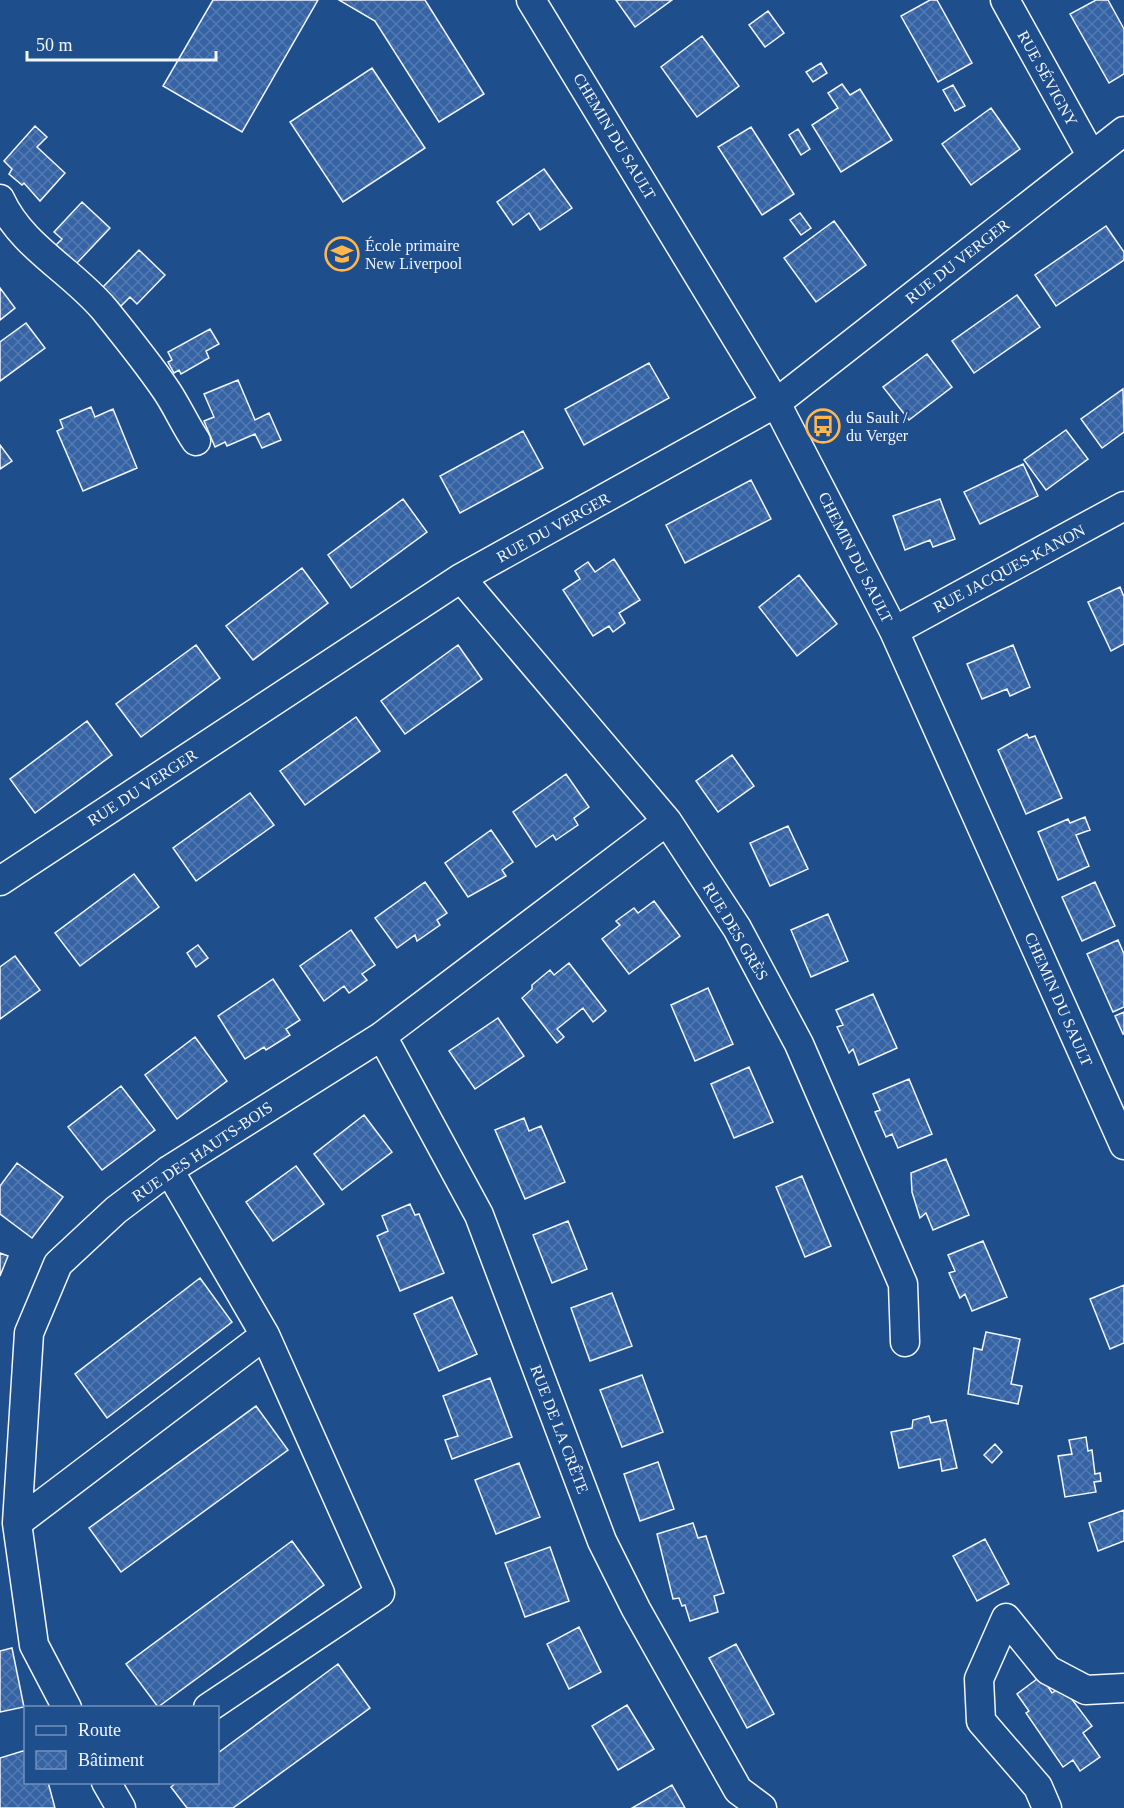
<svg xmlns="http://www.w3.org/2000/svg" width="1124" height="1808" viewBox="0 0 1124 1808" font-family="Georgia,serif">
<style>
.building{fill:url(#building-cross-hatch);stroke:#f2f6ff;stroke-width:1.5}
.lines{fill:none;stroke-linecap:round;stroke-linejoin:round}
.minor-casing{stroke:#f2f6ff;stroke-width:31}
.minor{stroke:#1f4e8c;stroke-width:28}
.labels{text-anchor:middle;stroke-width:4.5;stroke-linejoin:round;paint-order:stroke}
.street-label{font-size:16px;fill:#f2f6ff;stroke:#1f4e8c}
.poi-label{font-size:16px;fill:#f2f6ff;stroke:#1f4e8c;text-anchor:start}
</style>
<defs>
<pattern id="building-cross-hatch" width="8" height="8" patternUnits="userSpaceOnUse" patternTransform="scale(1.5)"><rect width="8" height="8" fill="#3563a3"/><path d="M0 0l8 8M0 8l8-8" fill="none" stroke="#537ab1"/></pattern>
</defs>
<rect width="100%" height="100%" fill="#1f4e8c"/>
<path class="building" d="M 213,0 L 318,0 L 242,132 L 163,86 Z
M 339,0 L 425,0 L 484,94 L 439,122 L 375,21 Z
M 616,0 L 672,0 L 635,27 Z
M 930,0 L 937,0 L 972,63 L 938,82 L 901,16 Z
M 1096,0 L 1108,0 L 1124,29 L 1124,74 L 1109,83 L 1070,14 Z
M 768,11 L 784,33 L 765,47 L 749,25 Z
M 702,36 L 739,86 L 697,117 L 661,67 Z
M 821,63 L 827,73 L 813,82 L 806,72 Z
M 372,68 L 425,148 L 343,202 L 290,122 Z
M 842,84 L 850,95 L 860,89 L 892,140 L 841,172 L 812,125 L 838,108 L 828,93 Z
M 953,85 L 965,106 L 955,111 L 943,90 Z
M 991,108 L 1020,149 L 971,185 L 942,144 Z
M 35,126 L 47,137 L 37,147 L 65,173 L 40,201 L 24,183 L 22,185 L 9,174 L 12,169 L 4,161 Z
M 751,127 L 794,194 L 762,215 L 718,147 Z
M 798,129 L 810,149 L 801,155 L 789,135 Z
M 544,169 L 572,208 L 540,230 L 529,213 L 513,225 L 497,202 Z
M 82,202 L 110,228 L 76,264 L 56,245 L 62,239 L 54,232 Z
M 800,213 L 811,228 L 801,235 L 790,220 Z
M 834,221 L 866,265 L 816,302 L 784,258 Z
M 1106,226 L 1124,252 L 1124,260 L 1056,306 L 1035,275 Z
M 139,250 L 165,275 L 137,304 L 130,297 L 121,306 L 102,288 Z
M 0,288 L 15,308 L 0,320 Z
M 1017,295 L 1040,327 L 974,373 L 952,341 Z
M 26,323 L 45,348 L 0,381 L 0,342 Z
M 210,329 L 219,344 L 206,351 L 209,358 L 181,374 L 179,370 L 174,373 L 168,362 L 172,360 L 168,352 Z
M 927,354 L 952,387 L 909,420 L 883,387 Z
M 649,363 L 669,398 L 584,445 L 565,409 Z
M 238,380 L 255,420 L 269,413 L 281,440 L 262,448 L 255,434 L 227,446 L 225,442 L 215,447 L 204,421 L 214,417 L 204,394 Z
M 1123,389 L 1124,432 L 1102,448 L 1081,419 Z
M 91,407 L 95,417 L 113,409 L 137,468 L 83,491 L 57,431 L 63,428 L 60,420 Z
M 1066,430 L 1088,459 L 1046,490 L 1024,460 Z
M 523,431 L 543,468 L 460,513 L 440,476 Z
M 0,445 L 12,461 L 0,469 Z
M 1023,464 L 1038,496 L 980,524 L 964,492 Z
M 751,480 L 771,519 L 685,563 L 666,525 Z
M 403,499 L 427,532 L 351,588 L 328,555 Z
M 940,499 L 955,539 L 933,547 L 930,540 L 905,550 L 893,516 Z
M 614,559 L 640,600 L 619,613 L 625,623 L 613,632 L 609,626 L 593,636 L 563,590 L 580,579 L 575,571 L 588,562 L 595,572 Z
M 302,568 L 328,603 L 253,660 L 226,626 Z
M 799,575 L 837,624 L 797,656 L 759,607 Z
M 1120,587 L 1124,597 L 1124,644 L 1111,651 L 1088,602 Z
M 196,645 L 220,678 L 141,737 L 116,704 Z
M 458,645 L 482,679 L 405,734 L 381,701 Z
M 1013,645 L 1030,687 L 1010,696 L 1007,689 L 982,699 L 967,664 Z
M 356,717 L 380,751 L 305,805 L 280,771 Z
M 87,721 L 112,755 L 35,813 L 10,779 Z
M 1027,734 L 1029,738 L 1035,736 L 1062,798 L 1026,814 L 998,750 Z
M 732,755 L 754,786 L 718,812 L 696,781 Z
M 566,774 L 589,807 L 574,818 L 578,825 L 556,840 L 553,835 L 536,847 L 513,812 Z
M 250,793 L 274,825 L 196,881 L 173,848 Z
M 1085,817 L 1090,830 L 1076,835 L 1089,866 L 1058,880 L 1038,832 L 1068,819 L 1070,823 Z
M 788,826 L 808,869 L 770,886 L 750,843 Z
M 491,830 L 513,862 L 502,870 L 506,876 L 468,897 L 445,863 Z
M 134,874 L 159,907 L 80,966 L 55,933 Z
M 425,882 L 447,913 L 437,920 L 440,925 L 417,941 L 415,935 L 397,948 L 375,918 Z
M 1095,882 L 1115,926 L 1082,941 L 1062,897 Z
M 654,901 L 680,936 L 629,974 L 602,939 L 620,925 L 616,921 L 634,908 L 638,913 Z
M 828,914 L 848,961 L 811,977 L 791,930 Z
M 351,930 L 375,965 L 362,974 L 367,980 L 349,993 L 344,986 L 324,1001 L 300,966 Z
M 1118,940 L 1124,954 L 1124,1007 L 1113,1012 L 1087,954 Z
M 198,945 L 208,958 L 196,967 L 187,953 Z
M 15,956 L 40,990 L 0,1019 L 0,967 Z
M 569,963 L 606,1011 L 593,1022 L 583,1008 L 557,1029 L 564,1037 L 557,1043 L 522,998 L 532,989 L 532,985 L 550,970 L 554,975 Z
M 273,979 L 300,1020 L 286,1029 L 290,1035 L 266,1050 L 264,1047 L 245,1059 L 218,1016 Z
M 708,988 L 733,1044 L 695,1061 L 671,1005 Z
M 873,994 L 897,1048 L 859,1065 L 853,1049 L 849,1053 L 837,1027 L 843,1025 L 836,1010 Z
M 1124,1012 L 1124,1034 L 1123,1034 L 1115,1016 Z
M 498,1018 L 524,1056 L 475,1089 L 449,1051 Z
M 195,1037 L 227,1081 L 177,1119 L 145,1075 Z
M 749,1067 L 773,1122 L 734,1138 L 711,1084 Z
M 909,1079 L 932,1134 L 898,1148 L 892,1134 L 886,1137 L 875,1112 L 880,1110 L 873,1094 Z
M 121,1086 L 155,1130 L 102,1170 L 68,1127 Z
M 364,1115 L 392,1152 L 342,1190 L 314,1154 Z
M 524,1118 L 529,1131 L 541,1126 L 565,1182 L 525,1199 L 495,1130 Z
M 946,1159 L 969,1215 L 933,1230 L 926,1213 L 920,1218 L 912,1192 L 911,1173 Z
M 17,1163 L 63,1197 L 32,1238 L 0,1214 L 0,1186 Z
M 296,1166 L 324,1204 L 273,1241 L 246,1202 Z
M 802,1176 L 831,1246 L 805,1257 L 776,1187 Z
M 410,1204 L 415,1215 L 419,1214 L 444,1273 L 400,1291 L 377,1236 L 388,1231 L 382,1216 Z
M 568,1221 L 587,1269 L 552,1283 L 533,1235 Z
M 983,1241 L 1007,1297 L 972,1311 L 965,1294 L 960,1298 L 949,1273 L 955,1271 L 948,1255 Z
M 0,1253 L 8,1256 L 0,1276 Z
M 200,1278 L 232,1322 L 107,1418 L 75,1374 Z
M 1124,1285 L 1124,1343 L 1110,1349 L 1090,1299 Z
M 612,1293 L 632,1346 L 590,1361 L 571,1308 Z
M 452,1297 L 477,1354 L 439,1371 L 414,1314 Z
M 986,1332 L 1020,1339 L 1011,1384 L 1022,1386 L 1018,1404 L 968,1394 L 974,1348 L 982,1350 Z
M 642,1375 L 663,1432 L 622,1447 L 600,1390 Z
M 490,1378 L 512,1437 L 452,1459 L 445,1440 L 458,1436 L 443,1396 Z
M 256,1406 L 288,1450 L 121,1572 L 89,1528 Z
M 929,1416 L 931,1423 L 946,1420 L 957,1468 L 942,1471 L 940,1459 L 899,1468 L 891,1432 L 912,1428 L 913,1420 Z
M 1086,1437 L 1088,1451 L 1092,1450 L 1095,1474 L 1100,1473 L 1101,1481 L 1094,1482 L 1096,1492 L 1065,1497 L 1058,1456 L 1072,1454 L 1069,1440 Z
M 995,1444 L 1002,1452 L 992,1463 L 984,1455 Z
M 658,1462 L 674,1509 L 640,1521 L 624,1474 Z
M 519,1463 L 540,1517 L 496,1534 L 475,1480 Z
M 1124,1510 L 1124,1541 L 1098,1551 L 1089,1523 Z
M 693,1523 L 698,1538 L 706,1536 L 724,1593 L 714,1596 L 718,1612 L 690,1621 L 685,1605 L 682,1606 L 679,1598 L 673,1599 L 657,1534 Z
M 985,1539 L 1009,1584 L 977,1601 L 953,1556 Z
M 292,1541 L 324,1585 L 158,1707 L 126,1664 Z
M 550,1547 L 569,1601 L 525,1617 L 505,1563 Z
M 579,1627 L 601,1672 L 569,1689 L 547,1644 Z
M 736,1644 L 774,1714 L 747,1728 L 709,1658 Z
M 12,1648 L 24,1707 L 0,1712 L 0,1651 Z
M 338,1664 L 370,1708 L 233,1808 L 187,1808 L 171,1787 L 177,1782 L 218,1782 L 218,1753 Z
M 1041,1676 L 1052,1693 L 1062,1686 L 1092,1726 L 1083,1733 L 1100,1757 L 1080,1771 L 1073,1760 L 1063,1767 L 1026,1713 L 1029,1711 L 1017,1694 Z
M 627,1705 L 654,1749 L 618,1770 L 592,1726 Z
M 26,1750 L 26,1782 L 48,1782 L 55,1808 L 0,1808 L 0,1758 Z
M 672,1785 L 685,1808 L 632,1808 Z"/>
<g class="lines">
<defs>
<path id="minor" d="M 531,0 L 776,403 L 894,631 L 1124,1145
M 1005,0 L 1091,155
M 0,199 C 21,246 71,270 104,309 C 125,335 147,362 166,390 C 177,406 185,425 196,441
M 461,578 L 667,821 L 737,928 L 799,1044 L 903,1284 L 905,1342
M 894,631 L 1124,506
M 0,881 L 461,578 L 776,403 L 1124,131
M 382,1036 L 479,1215 L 602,1541 L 636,1609 L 738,1790 L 762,1808
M 169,1170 L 265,1335 L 380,1593 L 208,1708
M 17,1523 L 265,1335
M 67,1708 L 34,1645 L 17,1523 L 29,1333 L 58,1264 L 116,1210 L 169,1170 L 382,1036 L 667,821
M 106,1782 L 121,1808
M 1047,1808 L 1038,1787 L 981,1721 L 979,1679 L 1006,1618 L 1048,1670 L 1086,1690 L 1124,1688"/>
</defs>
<use href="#minor" class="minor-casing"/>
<use href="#minor" class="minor"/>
</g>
<defs>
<symbol id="school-ring" viewBox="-11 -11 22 22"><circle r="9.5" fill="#1f4e8c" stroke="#ffb74d" stroke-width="1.5"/><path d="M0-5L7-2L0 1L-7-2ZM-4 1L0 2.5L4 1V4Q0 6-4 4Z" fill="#ffb74d"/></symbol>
<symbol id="bus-ring" viewBox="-11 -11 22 22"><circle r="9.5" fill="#1f4e8c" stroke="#ffb74d" stroke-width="1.5"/><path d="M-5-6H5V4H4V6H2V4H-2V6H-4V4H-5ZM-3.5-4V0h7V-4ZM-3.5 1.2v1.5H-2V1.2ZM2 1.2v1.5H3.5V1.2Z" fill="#ffb74d"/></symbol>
</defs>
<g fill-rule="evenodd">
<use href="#school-ring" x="323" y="235" width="38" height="38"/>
<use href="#bus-ring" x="804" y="407" width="38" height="38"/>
</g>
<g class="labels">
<g class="street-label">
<text transform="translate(1048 78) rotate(61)" y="6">RUE SÉVIGNY</text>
<text transform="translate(615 136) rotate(59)" y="6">CHEMIN DU SAULT</text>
<text transform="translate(957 261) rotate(-38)" y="6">RUE DU VERGER</text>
<text transform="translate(553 527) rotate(-29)" y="6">RUE DU VERGER</text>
<text transform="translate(856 557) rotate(63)" y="6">CHEMIN DU SAULT</text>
<text transform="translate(1009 568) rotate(-28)" y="6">RUE JACQUES-KANON</text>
<text transform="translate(142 787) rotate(-33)" y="6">RUE DU VERGER</text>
<text transform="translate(736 931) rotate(59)" y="6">RUE DES GRÈS</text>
<text transform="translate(1059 999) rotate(66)" y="6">CHEMIN DU SAULT</text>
<text transform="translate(202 1151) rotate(-34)" y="6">RUE DES HAUTS-BOIS</text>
<text transform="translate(560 1429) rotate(69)" y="6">RUE DE LA CRÊTE</text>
</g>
<g class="poi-label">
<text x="365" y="251">École primaire<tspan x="365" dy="18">New Liverpool</tspan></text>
<text x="846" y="423">du Sault /<tspan x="846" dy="18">du Verger</tspan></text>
</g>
</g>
<rect x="24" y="1706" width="195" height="78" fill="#1f4e8c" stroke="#7391ba" stroke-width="1.5"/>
<rect x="36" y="1726" width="30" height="9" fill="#1f4e8c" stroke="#7391ba" stroke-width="1.5"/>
<text x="78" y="1736" font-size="18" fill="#f2f6ff">Route</text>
<rect x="36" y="1751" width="30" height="18" fill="url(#building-cross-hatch)" stroke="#7391ba" stroke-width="1.5"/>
<text x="78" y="1766" font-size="18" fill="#f2f6ff">Bâtiment</text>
<path d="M27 51v9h189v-9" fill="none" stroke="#f2f6ff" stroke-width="3"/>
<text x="36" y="51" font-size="18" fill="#f2f6ff" stroke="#1f4e8c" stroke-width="4.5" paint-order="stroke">50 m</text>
</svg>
